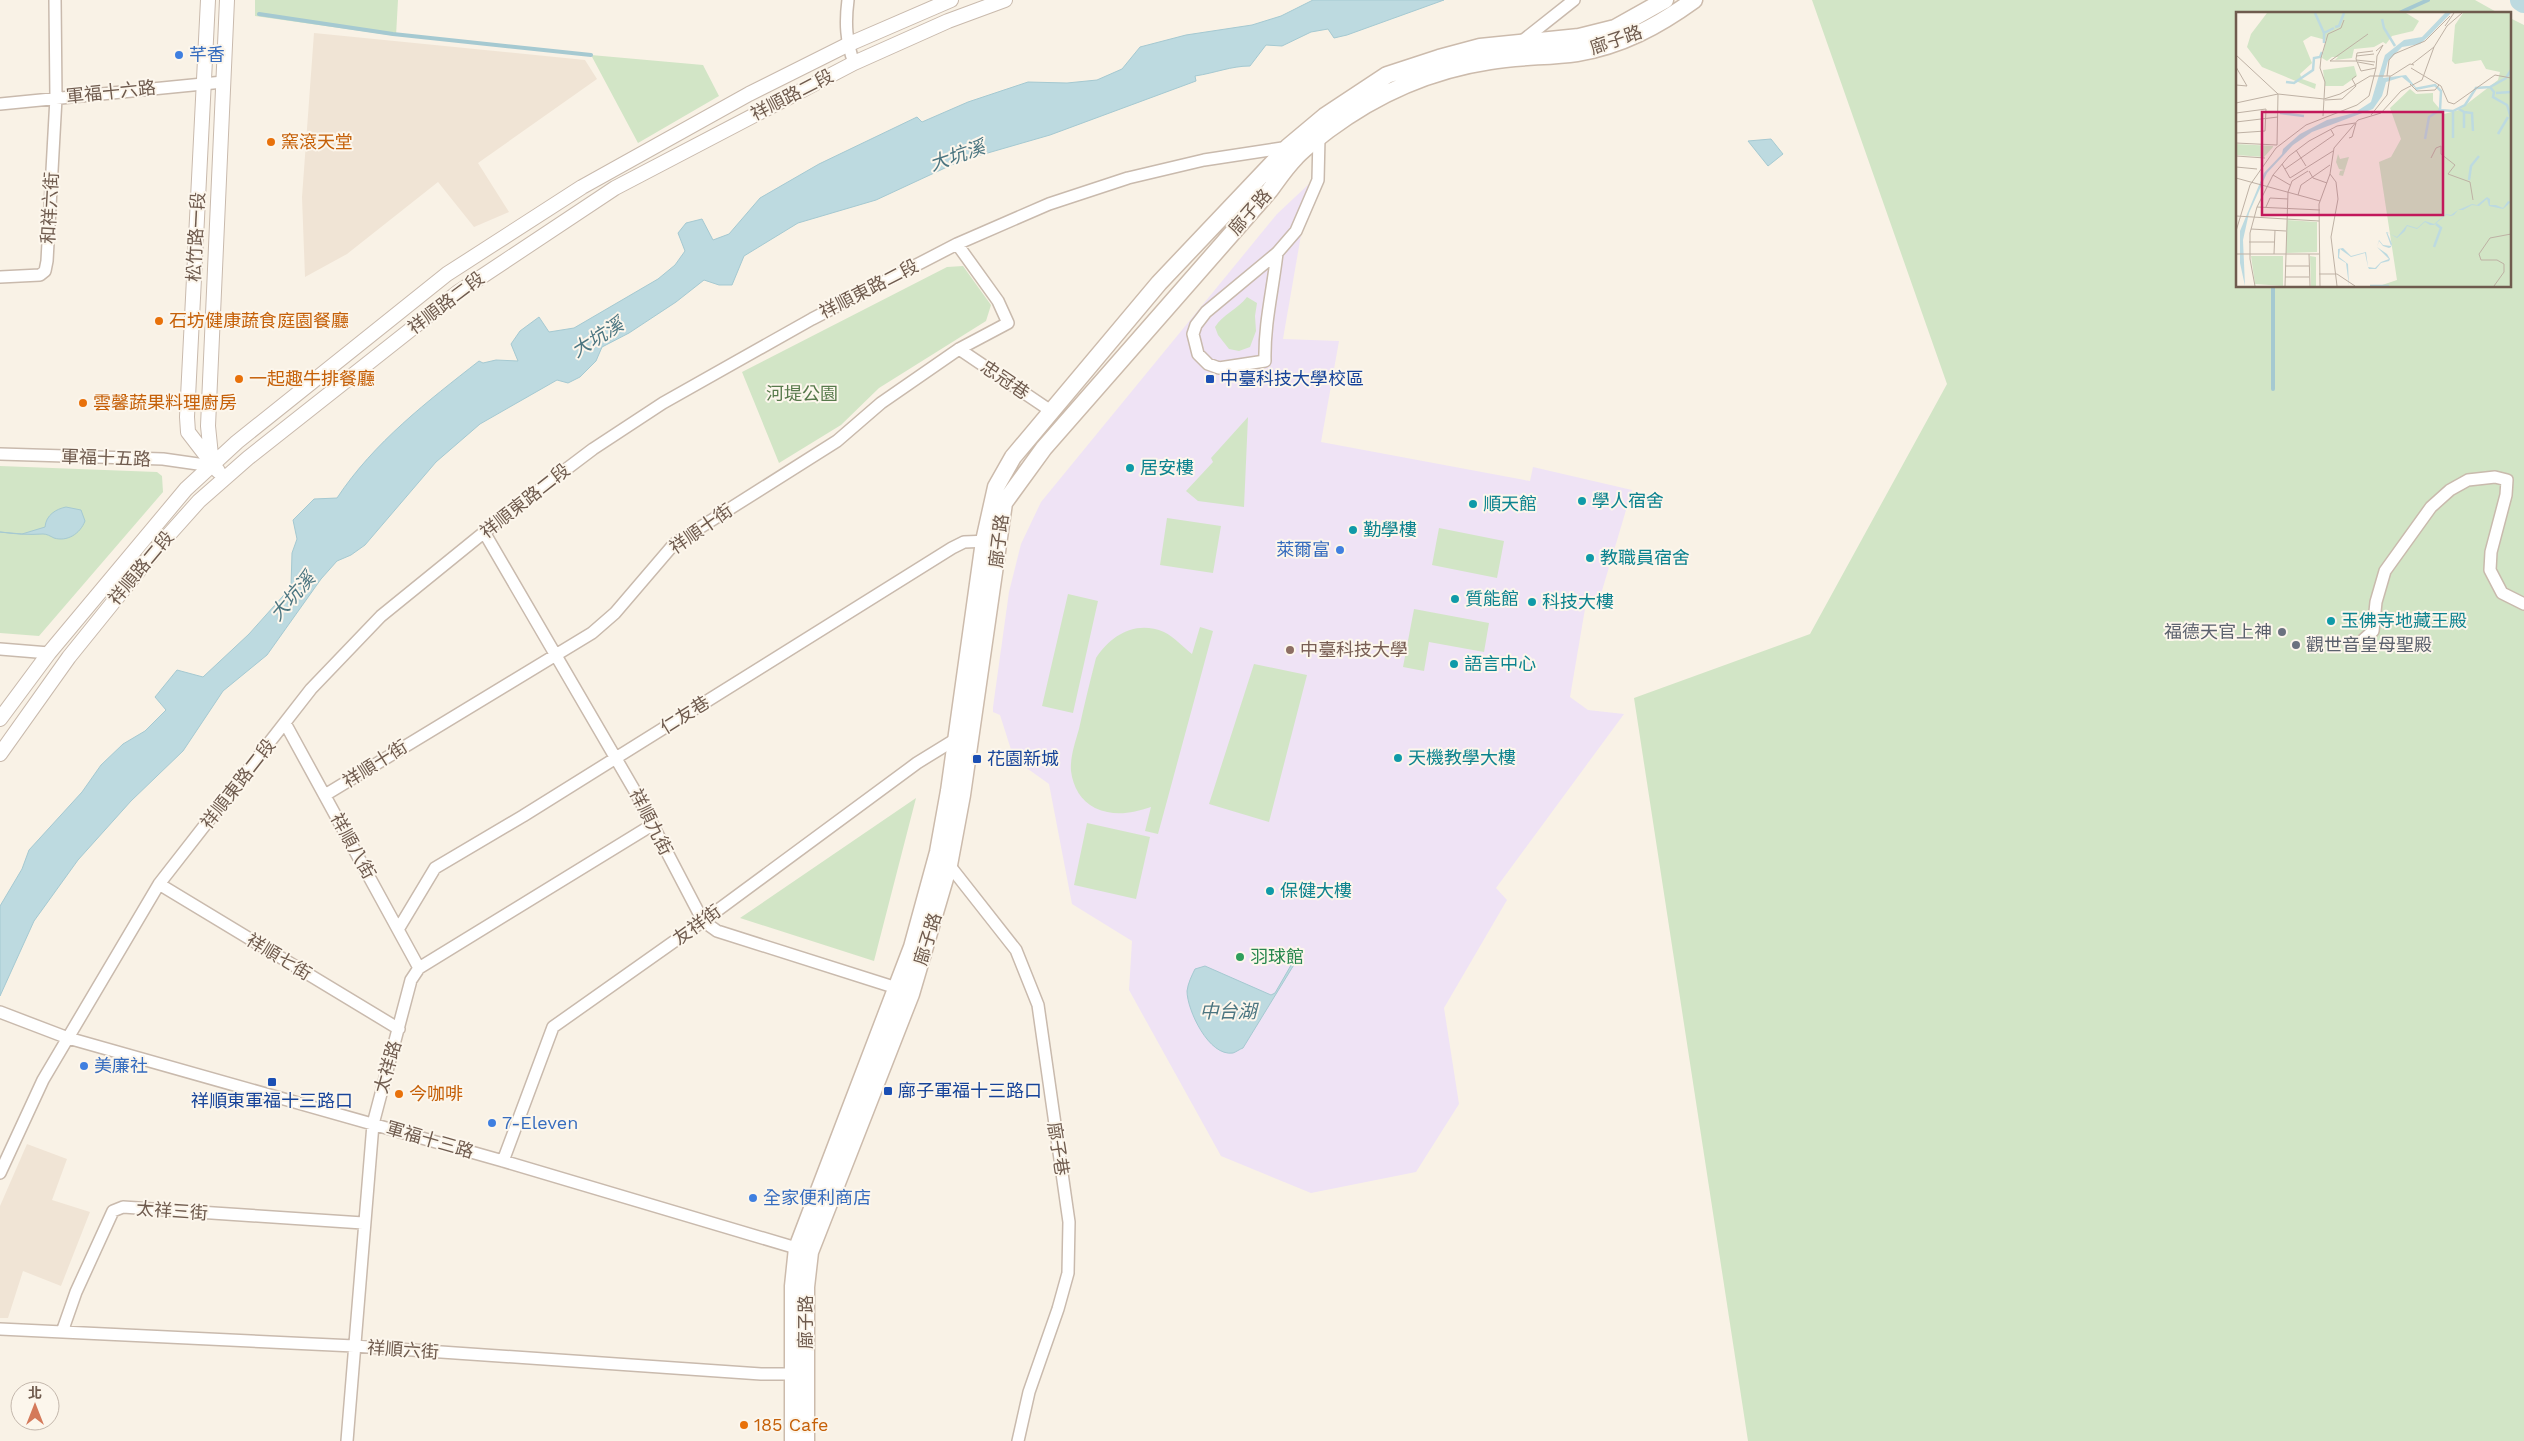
<svg xmlns="http://www.w3.org/2000/svg" width="2524" height="1441" viewBox="0 0 2524 1441" font-family="'Work Sans','Noto Sans TC',sans-serif">
<style>
.residential{fill:#f0e4d5}
.education{fill:#efe3f5}
.green{fill:#d2e5c6}
.water{fill:#bddae0;stroke:#a5c9d1}
.lines{fill:none;stroke-linecap:round;stroke-linejoin:round}
.stream{stroke:#a5c9d1;stroke-width:4}
.river{stroke:#bddae0;stroke-width:22}
.minor-casing{stroke:#c9baad;stroke-width:14}
.tertiary-casing{stroke:#c9baad;stroke-width:16}
.secondary-casing{stroke:#ccbbac;stroke-width:19}
.minor{stroke:#fff;stroke-width:11}
.tertiary{stroke:#fff;stroke-width:14}
.secondary{stroke:#fff;stroke-width:16}
.shop-dot{fill:#3f7fe0;stroke:#fcf6ec;stroke-width:2}
.food-dot{fill:#e8710a;stroke:#fcf6ec;stroke-width:2}
.transit-dot{fill:#1a4fb4;stroke:#fcf6ec;stroke-width:2}
.culture-dot{fill:#0f9aa8;stroke:#fcf6ec;stroke-width:2}
.worship-dot{fill:#6b7280;stroke:#fcf6ec;stroke-width:2}
.education-dot{fill:#8d6e63;stroke:#fcf6ec;stroke-width:2}
.leisure-dot{fill:#2e9e5b;stroke:#fcf6ec;stroke-width:2}
.labels{text-anchor:middle;stroke-width:4;stroke-linejoin:round;paint-order:stroke}
.street-label{font-size:18px;fill:#6f5b4e;stroke:#fcf6ec}
.shop-label{font-size:18px;fill:#366cbe;stroke:#fcf6ec;text-anchor:start}
.food-label{font-size:18px;fill:#c56008;stroke:#fcf6ec;text-anchor:start}
.transit-label{font-size:18px;fill:#164399;stroke:#fcf6ec;text-anchor:start}
.park-label{font-size:18px;fill:#57794b;stroke:#fcf6ec}
.culture-label{font-size:18px;fill:#0d838f;stroke:#fcf6ec;text-anchor:start}
.worship-label{font-size:18px;fill:#5b616d;stroke:#fcf6ec;text-anchor:end}
.education-label{font-size:18px;fill:#785e54;stroke:#fcf6ec;text-anchor:start}
.leisure-label{font-size:18px;fill:#27864d;stroke:#fcf6ec;text-anchor:start}
.water-label{font-size:19px;font-style:italic;fill:#4b7580;stroke:#fcf6ec}
.inset-river{fill:none;stroke:#bddae0;stroke-width:2.5}
.inset-road{fill:none;stroke:#beb1a4;stroke-width:1}
.view{fill:#c2185b;fill-opacity:0.15;stroke:#c2185b;stroke-width:2.5}
.inset-edge{fill:none;stroke:#6f5b4e;stroke-width:2.5}
</style>
<rect width="100%" height="100%" fill="#f9f2e6"/>
<path class="residential" d="M 314,33 L 585,60 L 597,79 L 478,163 L 509,212 L 474,227 L 438,182 L 347,254 L 305,277 L 302,197 Z
M 27,1144 L 67,1159 L 52,1200 L 90,1212 L 61,1286 L 23,1271 L 8,1318 L 0,1318 L 0,1206 Z"/>
<path class="education" d="M 1310,183 L 1283,339 L 1339,341 L 1321,442 L 1530,481 L 1533,467 L 1632,490 L 1601,594 L 1586,603 L 1570,697 L 1588,710 L 1624,714 L 1496,888 L 1507,900 L 1444,1008 L 1459,1104 L 1416,1172 L 1311,1193 L 1221,1156 L 1129,990 L 1132,941 L 1072,904 L 1049,784 L 1014,759 L 1000,715 L 993,712 L 993,707 L 1009,592 L 1021,544 L 1041,502 L 1277,214 Z"/>
<path class="green" d="M 255,0 L 398,0 L 396,36 L 255,16 Z
M 1812,0 L 2475,0 L 2500,14 L 2238,14 L 2238,286 L 2510,286 L 2510,18 L 2524,25 L 2524,1441 L 1748,1441 L 1634,698 L 1810,634 L 1947,384 Z
M 591,55 L 703,65 L 719,96 L 638,143 Z
M 963,266 L 991,305 L 986,321 L 879,388 L 841,425 L 779,463 L 742,372 L 947,267 Z
M 1247,297 L 1257,303 L 1255,316 L 1256,331 L 1250,347 L 1239,351 L 1229,349 L 1218,335 L 1215,327 C 1223,314 1237,310 1247,297 Z
M 1248,417 L 1244,507 L 1198,501 L 1186,491 L 1213,462 L 1211,458 Z
M 0,466 L 157,472 L 162,476 L 163,492 L 39,636 L 0,633 Z
M 1167,518 L 1221,526 L 1213,573 L 1160,565 Z
M 1439,528 L 1504,541 L 1497,578 L 1432,565 Z
M 1068,594 L 1098,601 L 1073,713 L 1042,706 Z
M 1414,609 L 1489,623 L 1484,652 L 1429,642 L 1424,671 L 1403,667 Z
M 1200,627 L 1213,631 L 1158,834 L 1145,831 L 1151,807 C 1132,813 1115,817 1095,808 C 1081,801 1073,787 1071,771 C 1070,757 1075,743 1079,729 C 1084,705 1090,682 1096,658 C 1111,635 1136,620 1164,632 C 1174,637 1183,647 1192,654 Z
M 1254,664 L 1307,675 L 1269,822 L 1209,804 Z
M 916,798 L 874,961 L 740,918 Z
M 1087,823 L 1150,837 L 1136,899 L 1074,885 Z"/>
<path class="water" d="M 1313,0 L 1444,0 L 1347,35 L 1334,38 L 1328,29 L 1311,32 L 1282,46 L 1266,45 L 1250,66 C 1231,66 1215,73 1195,76 L 1196,81 L 1050,135 L 960,161 L 876,200 L 798,223 L 744,256 L 732,285 L 719,285 L 704,280 L 676,302 L 629,333 L 602,347 L 596,361 L 580,377 L 568,383 L 557,380 L 480,424 L 436,462 L 365,545 L 351,555 L 337,561 L 321,579 L 267,655 L 223,691 L 183,751 L 131,801 L 78,860 L 34,921 L 0,996 L 0,906 L 22,869 L 29,850 L 82,792 L 101,765 L 123,744 L 145,731 L 166,710 L 155,697 L 177,670 L 203,677 L 249,634 L 291,587 L 292,553 L 297,539 L 293,520 L 314,499 L 337,498 C 374,442 428,401 479,361 L 483,363 L 496,360 L 518,361 L 511,344 L 520,331 L 539,317 L 549,332 L 574,328 L 658,279 L 675,265 L 685,251 L 678,233 L 686,223 L 702,219 L 713,240 L 729,234 L 760,198 L 819,164 L 917,117 L 922,122 L 968,102 L 1028,82 L 1067,83 L 1097,80 L 1122,69 L 1140,47 L 1186,35 L 1252,25 L 1281,16 Z
M 1771,139 L 1783,154 L 1768,166 L 1748,141 Z
M 66,507 L 81,510 L 85,521 C 80,534 67,542 54,538 C 50,536 47,534 43,534 C 28,535 15,534 0,532 L 22,534 L 45,527 C 46,515 56,509 66,507 Z
M 1293,957 L 1299,960 L 1295,963 L 1243,1048 C 1240,1049 1236,1052 1233,1053 C 1209,1057 1187,1010 1187,991 C 1188,983 1192,975 1195,969 L 1205,966 L 1271,995 L 1275,993 L 1294,960 Z"/>
<g class="lines">
<path class="stream" d="M 259,14 L 393,34 L 591,55
M 2397,14 L 2428,0
M 2273,286 L 2273,389"/>
<path class="river" d="M 2521,0 L 2524,2"/>
<defs>
<path id="minor" d="M 848,0 C 845,23 846,41 854,63
M 1521,42 L 1574,0
M 0,104 L 223,82
M 1277,253 C 1273,289 1264,324 1265,361 L 1219,368 L 1208,364 L 1198,354 L 1193,334 L 1196,325 L 1206,312 L 1277,253 L 1296,231 L 1318,180 L 1319,137
M 0,277 L 40,275 L 45,271 L 47,261 L 56,98 L 55,0
M 959,349 L 1051,411
M 0,454 L 163,459 L 212,466
M 484,532 L 636,793 L 703,921 L 717,931 L 903,990
M 2363,640 L 2373,631 L 2376,602 L 2385,571 L 2431,507 L 2450,490 L 2468,480 L 2495,477 L 2507,480 L 2506,495 L 2491,552 L 2490,570 L 2502,593 L 2524,604
M 0,649 L 49,653
M 285,723 L 419,968
M 325,795 L 592,633 L 615,613 L 674,544 L 837,441 L 881,403 L 959,349 L 1008,323 L 998,301 L 957,244
M 946,861 L 1016,950 L 1038,1005 L 1069,1222 L 1068,1273 L 1058,1309 L 1029,1392 L 1018,1441
M 159,884 L 399,1029
M 399,928 L 435,868 L 523,816 L 952,548 L 964,542 L 990,541
M 0,1012 L 68,1038 L 503,1161 L 803,1250
M 503,1161 L 553,1027 L 703,921 L 917,763 L 956,739
M 0,1173 L 43,1080 L 159,884 L 311,689 L 381,616 L 503,517 L 593,449 L 663,403 L 812,319 L 957,244 L 1049,204 L 1128,178 L 1204,160 L 1289,147
M 0,1329 L 354,1346 L 761,1374 L 800,1374
M 62,1332 L 76,1292 L 113,1211 L 123,1207 L 363,1223
M 347,1441 L 373,1124 L 411,980 L 419,968 L 652,825"/>
<path id="tertiary" d="M 208,0 L 187,417 L 188,432 L 218,471
M 212,465 L 208,426 L 227,0
M 0,719 L 49,653 L 186,489 L 237,442 L 447,274 L 582,187 L 749,94 L 847,45 L 951,0
M 0,754 L 69,657 L 157,548 L 199,501 L 248,458 L 457,293 L 615,188 L 854,63 L 948,21 L 1005,0"/>
<path id="secondary" d="M 793,1441 L 793,1286 L 797,1248 L 912,947 L 938,852 L 949,791 L 984,541 L 996,487 L 1013,457 L 1159,283 L 1288,147 L 1325,116 L 1387,75 L 1439,58 L 1480,47 L 1579,37 L 1615,28 L 1665,0
M 806,1441 L 806,1287 L 810,1252 L 911,994 L 949,865 L 962,795 L 1004,503 L 1044,448 L 1270,190 C 1278,179 1286,167 1296,157 C 1305,147 1317,139 1328,130 C 1376,94 1430,70 1490,61 C 1519,56 1548,57 1577,53 C 1621,46 1658,26 1694,0"/>
</defs>
<use href="#minor" class="minor-casing"/>
<use href="#tertiary" class="tertiary-casing"/>
<use href="#secondary" class="secondary-casing"/>
<use href="#minor" class="minor"/>
<use href="#tertiary" class="tertiary"/>
<use href="#secondary" class="secondary"/>
</g>
<g class="shop-dot">
<circle cx="179" cy="55" r="5"/>
<circle cx="1340" cy="550" r="5"/>
<circle cx="84" cy="1066" r="5"/>
<circle cx="492" cy="1123" r="5"/>
<circle cx="753" cy="1198" r="5"/>
</g>
<g class="food-dot">
<circle cx="271" cy="142" r="5"/>
<circle cx="159" cy="321" r="5"/>
<circle cx="239" cy="379" r="5"/>
<circle cx="83" cy="403" r="5"/>
<circle cx="399" cy="1094" r="5"/>
<circle cx="744" cy="1425" r="5"/>
</g>
<g class="transit-dot">
<rect x="1205" y="374" width="10" height="10" rx="2.5"/>
<rect x="972" y="754" width="10" height="10" rx="2.5"/>
<rect x="267" y="1077" width="10" height="10" rx="2.5"/>
<rect x="883" y="1086" width="10" height="10" rx="2.5"/>
</g>
<g class="culture-dot">
<circle cx="1130" cy="468" r="5"/>
<circle cx="1582" cy="501" r="5"/>
<circle cx="1473" cy="504" r="5"/>
<circle cx="1353" cy="530" r="5"/>
<circle cx="1590" cy="558" r="5"/>
<circle cx="1455" cy="599" r="5"/>
<circle cx="1532" cy="602" r="5"/>
<circle cx="2331" cy="621" r="5"/>
<circle cx="1454" cy="664" r="5"/>
<circle cx="1398" cy="758" r="5"/>
<circle cx="1270" cy="891" r="5"/>
</g>
<g class="worship-dot">
<circle cx="2282" cy="632" r="5"/>
<circle cx="2296" cy="645" r="5"/>
</g>
<circle class="education-dot" cx="1290" cy="650" r="5"/>
<circle class="leisure-dot" cx="1240" cy="957" r="5"/>
<g class="labels">
<g class="street-label">
<text transform="translate(1616 40) rotate(-19)" y="6">廍子路</text>
<text transform="translate(111 92) rotate(-6)" y="6">軍福十六路</text>
<text transform="translate(792 95) rotate(-27)" y="6">祥順路二段</text>
<text transform="translate(50 208) rotate(-87)" y="6">和祥六街</text>
<text transform="translate(1250 212) rotate(-49)" y="6">廍子路</text>
<text transform="translate(196 237) rotate(-87)" y="6">松竹路一段</text>
<text transform="translate(869 289) rotate(-27)" y="6">祥順東路二段</text>
<text transform="translate(446 303) rotate(-37)" y="6">祥順路二段</text>
<text transform="translate(1005 380) rotate(34)" y="6">忠冠巷</text>
<text transform="translate(106 458) rotate(2)" y="6">軍福十五路</text>
<text transform="translate(525 501) rotate(-38)" y="6">祥順東路二段</text>
<text transform="translate(701 529) rotate(-35)" y="6">祥順十街</text>
<text transform="translate(999 541) rotate(-83)" y="6">廍子路</text>
<text transform="translate(141 568) rotate(-50)" y="6">祥順路二段</text>
<text transform="translate(685 715) rotate(-32)" y="6">仁友巷</text>
<text transform="translate(375 764) rotate(-32)" y="6">祥順十街</text>
<text transform="translate(238 784) rotate(-52)" y="6">祥順東路二段</text>
<text transform="translate(651 822) rotate(63)" y="6">祥順九街</text>
<text transform="translate(353 846) rotate(61)" y="6">祥順八街</text>
<text transform="translate(697 925) rotate(-36)" y="6">友祥街</text>
<text transform="translate(928 939) rotate(-73)" y="6">廍子路</text>
<text transform="translate(279 957) rotate(31)" y="6">祥順七街</text>
<text transform="translate(388 1067) rotate(-74)" y="6">太祥路</text>
<text transform="translate(430 1140) rotate(16)" y="6">軍福十三路</text>
<text transform="translate(1058 1149) rotate(81)" y="6">廍子巷</text>
<text transform="translate(172 1211) rotate(4)" y="6">太祥三街</text>
<text transform="translate(806 1322) rotate(-90)" y="6">廍子路</text>
<text transform="translate(403 1350) rotate(4)" y="6">祥順六街</text>
</g>
<g class="shop-label">
<text x="189" y="61">芊香</text>
<text x="1330" y="556" text-anchor="end">萊爾富</text>
<text x="94" y="1072">美廉社</text>
<text x="502" y="1129">7-Eleven</text>
<text x="763" y="1204">全家便利商店</text>
</g>
<g class="food-label">
<text x="281" y="148">窯滾天堂</text>
<text x="169" y="327">石坊健康蔬食庭園餐廳</text>
<text x="249" y="385">一起趣牛排餐廳</text>
<text x="93" y="409">雲馨蔬果料理廚房</text>
<text x="409" y="1100">今咖啡</text>
<text x="754" y="1431">185 Cafe</text>
</g>
<g class="transit-label">
<text x="1220" y="385">中臺科技大學校區</text>
<text x="987" y="765">花園新城</text>
<text x="898" y="1097">廍子軍福十三路口</text>
<text x="272" y="1107" text-anchor="middle">祥順東軍福十三路口</text>
</g>
<g class="park-label">
<text x="802" y="400">河堤公園</text>
</g>
<g class="culture-label">
<text x="1140" y="474">居安樓</text>
<text x="1592" y="507">學人宿舍</text>
<text x="1483" y="510">順天館</text>
<text x="1363" y="536">勤學樓</text>
<text x="1600" y="564">教職員宿舍</text>
<text x="1465" y="605">質能館</text>
<text x="1542" y="608">科技大樓</text>
<text x="2341" y="627">玉佛寺地藏王殿</text>
<text x="1464" y="670">語言中心</text>
<text x="1408" y="764">天機教學大樓</text>
<text x="1280" y="897">保健大樓</text>
</g>
<g class="worship-label">
<text x="2272" y="638">福德天官上神</text>
<text x="2306" y="651" text-anchor="start">觀世音皇母聖殿</text>
</g>
<g class="education-label">
<text x="1300" y="656">中臺科技大學</text>
</g>
<g class="leisure-label">
<text x="1250" y="963">羽球館</text>
</g>
<g class="water-label">
<text transform="translate(957 155) rotate(-19)" y="7">大坑溪</text>
<text transform="translate(597 337) rotate(-32)" y="7">大坑溪</text>
<text transform="translate(292 596) rotate(-49)" y="7">大坑溪</text>
<text x="1228" y="1018">中台湖</text>
</g>
</g>
<g transform="translate(2236 12)">
<rect width="275" height="275" fill="#f9f2e6"/>
<path d="M 31,1 L 170,1 L 183,9 L 177,19 L 156,24 L 150,32 L 147,30 L 138,35 L 118,37 L 116,46 L 99,48 L 102,45 L 96,45 L 91,49 L 86,46 L 90,28 L 75,24 L 67,29 L 76,51 L 64,62 L 66,67 L 80,72 L 79,77 L 26,55 L 11,35 L 15,22 ZM 227,1 L 275,1 L 275,274 L 143,274 L 161,268 L 143,150 L 155,145 L 165,127 L 154,96 L 174,77 L 180,82 L 197,81 L 197,89 L 208,102 L 223,98 L 262,68 L 264,60 L 250,57 L 245,48 L 219,52 L 216,49 L 219,13 ZM 118,54 L 121,64 L 107,74 L 89,74 L 87,58 ZM 0,132 L 37,134 L 37,135 L 28,145 L 0,143 ZM 102,142 L 104,147 L 113,145 L 107,164 L 103,163 L 104,159 L 108,158 L 103,157 L 100,150 ZM 51,208 L 81,210 L 81,240 L 50,241 ZM 15,244 L 47,244 L 47,274 L 19,272 ZM 74,244 L 80,245 L 80,274 L 75,274 Z" fill="#d2e5c6"/>
<path d="M 209,1 L 215,1 L 193,24 L 184,32 L 166,35 L 152,49 L 147,66 L 170,63 L 182,78 L 166,65 L 150,70 L 146,84 L 137,97 L 76,120 L 57,133 L 31,161 L 13,201 L 7,228 L 9,274 L 4,251 L 4,219 L 28,161 L 46,142 L 47,137 L 64,122 L 91,108 L 118,101 L 135,90 L 149,43 L 168,28 L 186,25 ZM 251,185 L 254,187 L 254,193 L 260,193 L 267,196 L 272,189 L 275,190 L 267,197 L 253,194 L 251,187 L 243,194 L 236,193 L 227,198 L 222,198 L 218,203 L 215,204 L 210,203 L 198,213 L 194,213 L 189,210 L 181,217 L 171,214 L 169,219 L 161,226 L 151,220 L 156,232 L 155,235 L 153,236 L 147,234 L 143,229 L 141,235 L 151,242 L 154,247 L 153,249 L 145,251 L 140,257 L 133,257 L 132,255 L 129,241 L 115,245 L 104,237 L 103,245 L 112,252 L 113,274 L 110,251 L 102,246 L 102,237 L 107,236 L 115,244 L 130,240 L 132,255 L 139,256 L 145,250 L 153,247 L 141,235 L 143,228 L 147,233 L 155,234 L 150,220 L 161,225 L 171,213 L 181,216 L 189,209 L 198,212 L 210,202 L 215,203 L 222,198 L 236,192 L 241,193 Z" fill="#bddae0"/>
<path class="inset-river" d="M 79,1 L 88,21M 146,7 L 148,16 L 159,34M 99,15 L 103,14 L 108,1M 88,31 L 88,21 L 98,16M 50,70 L 58,71 L 77,58 L 78,46 L 84,45 L 86,40M 254,75 L 258,80 L 257,85 L 271,93 L 275,106M 179,77 L 199,73 L 205,79 L 204,98 L 217,99 L 229,93 L 240,76 L 254,75 L 270,66 L 275,58M 260,81 L 275,80M 223,97 L 228,100 L 228,116M 228,100 L 236,101 L 237,119M 44,101 L 68,104M 262,122 L 272,105M 217,126 L 217,99M 189,127 L 193,105 L 204,98M 233,168 L 235,154 L 243,144M 198,235 L 205,216 L 200,212M 134,274 L 153,274"/>
<path class="inset-road" d="M 209,14 L 218,1M 140,39 L 147,33 L 141,44 L 140,56M 0,43 L 42,82 L 41,133M 120,44 L 138,42M 120,48 L 139,50M 121,49 L 94,49 L 132,22M 122,50 L 138,53M 176,52 L 198,35 L 211,14 L 226,1M 0,55 L 11,74 L 0,73M 175,56 L 205,74 L 212,90 L 218,92 L 259,63 L 275,66M 151,64 L 153,48 L 158,42 L 189,29 L 214,4M 0,66 L 0,89M 174,72 L 181,79 L 199,78 L 203,73M 89,88 L 106,87 L 120,74 L 116,67 L 120,64M 0,91 L 42,82 L 88,87 L 104,82 L 134,64 L 155,64 L 174,52 L 178,53M 0,101 L 30,97 L 29,119 L 0,121M 135,103 L 151,83 L 154,64M 87,104 L 89,70 L 84,56 L 85,46 L 92,22 L 105,16 L 108,8M 0,110 L 42,105M 113,126 L 116,125 L 120,111M 0,131 L 41,133M 205,134 L 205,142 L 219,153 L 212,162 L 234,170 L 237,188M 60,138 L 70,154M 0,144 L 29,146M 195,146 L 200,136 L 205,134M 46,152 L 54,166M 0,155 L 21,157M 49,157 L 98,123 L 95,118M 73,159 L 77,166 L 91,171M 94,162 L 100,170 L 102,187 L 95,225 L 101,274M 37,163 L 54,173M 0,166 L 84,189M 54,166 L 97,139M 62,183 L 65,173 L 94,153M 21,195 L 84,198M 30,195 L 34,186 L 52,187M 0,204 L 83,209M 15,217 L 50,219M 0,219 L 14,173 L 40,136 L 70,113 L 121,93 L 133,84 L 140,56 L 125,59 L 120,47 L 121,41 L 137,39M 13,230 L 38,230M 0,242 L 83,242M 38,242 L 39,218M 73,242 L 74,274M 49,254 L 73,254M 83,262 L 101,262M 101,262 L 119,274M 49,265 L 73,265M 19,274 L 14,247 L 14,221 L 21,195 L 37,163 L 53,144 L 73,129 L 101,114 L 119,111M 49,274 L 52,180 L 56,169 L 72,159M 84,274 L 83,192 L 94,162 L 98,136 L 122,108 L 145,101 L 165,79 L 186,68 L 198,35M 258,274 L 268,260 L 268,252 L 261,248 L 245,248 L 243,242 L 254,226 L 275,222"/>
<path class="view" d="M 26,100 L 207,100 L 207,203 L 26,203 Z"/>
<rect width="275" height="275" class="inset-edge"/>
</g>
<g transform="translate(35 1406)"><circle r="24" fill="#fcf6ec" stroke="#c4b8ad"/>
<path d="M0-4L9 19L0 12L-9 19Z" fill="#d4795a"/>
<text y="-8" font-size="14" font-weight="bold" text-anchor="middle" fill="#6f5b4e">北</text>
</g>
</svg>
